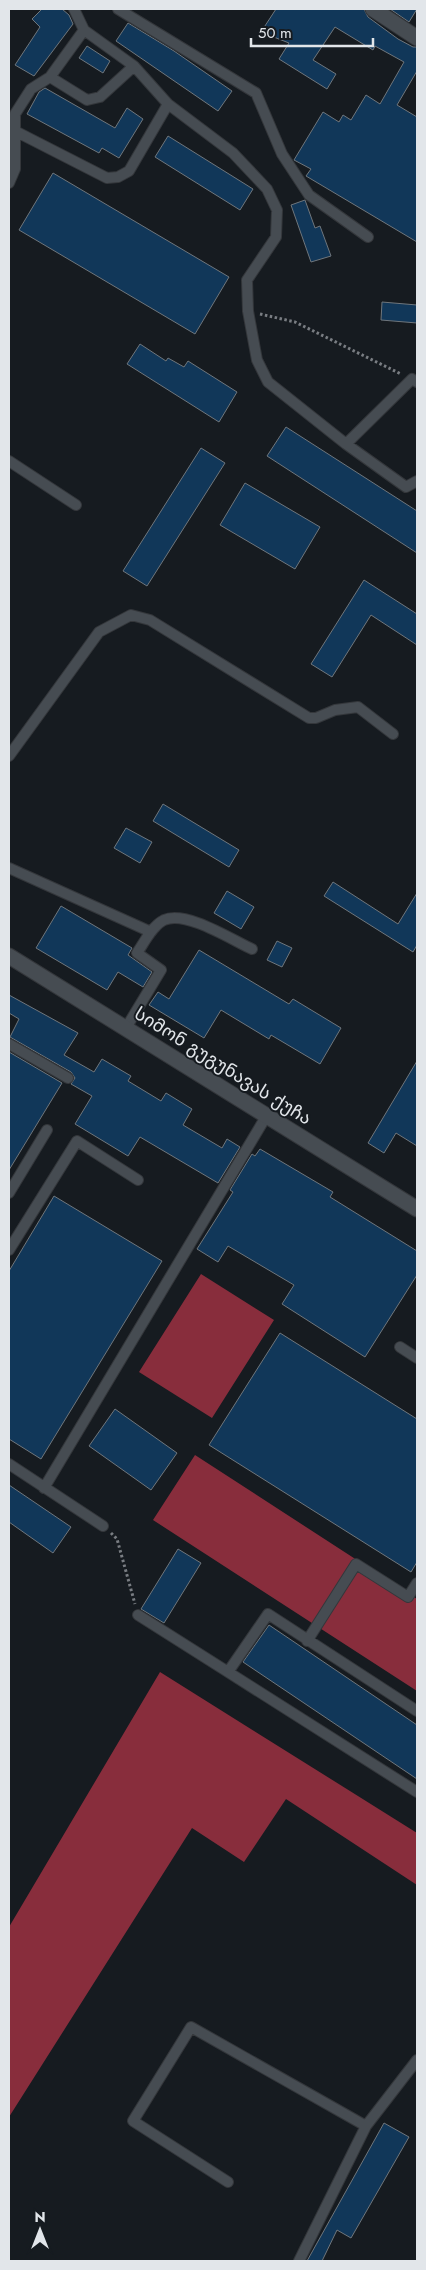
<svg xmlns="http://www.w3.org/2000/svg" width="426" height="2270" viewBox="0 0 426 2270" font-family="Jost,'Noto Sans Georgian',sans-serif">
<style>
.forest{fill:#882d3c}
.building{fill:#113759;stroke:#6f767c}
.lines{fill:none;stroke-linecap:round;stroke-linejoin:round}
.lane-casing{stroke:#34373b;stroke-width:12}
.street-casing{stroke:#34373b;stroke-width:17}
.secondary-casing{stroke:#34373b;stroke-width:17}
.path{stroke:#797d82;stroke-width:3;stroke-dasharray:2.5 2.5;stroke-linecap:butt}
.lane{stroke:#464c52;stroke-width:10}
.street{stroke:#464c52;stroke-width:15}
.secondary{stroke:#464c52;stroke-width:15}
.labels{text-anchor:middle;stroke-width:4;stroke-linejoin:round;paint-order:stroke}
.street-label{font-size:18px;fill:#e2e6ea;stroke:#161b20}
</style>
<rect width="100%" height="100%" fill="#161b20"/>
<path class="forest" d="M 201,1274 L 274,1320 L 212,1418 L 139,1372 Z
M 195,1455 L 417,1599 L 417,1691 L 153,1520 Z
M 160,1672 L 417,1833 L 417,1885 L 286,1799 L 244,1862 L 192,1828 L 9,2117 L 9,1927 Z"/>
<path class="building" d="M 42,9 L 62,9 L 69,15 L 73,24 L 34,76 L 15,65 L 40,27 L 32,19 Z
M 276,9 L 364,9 L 368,17 L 398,39 L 413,47 L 417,47 L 417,71 L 397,105 L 417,117 L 417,242 L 306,176 L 311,169 L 294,160 L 323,112 L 339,122 L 343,115 L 351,120 L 366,95 L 380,104 L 404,62 L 375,46 L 373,50 L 335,27 L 313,60 L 336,74 L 327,89 L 279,59 L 289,43 L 261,32 Z
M 390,9 L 417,9 L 409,22 Z
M 128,23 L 174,51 L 232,91 L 218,111 L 116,41 Z
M 87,46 L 110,61 L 103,73 L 79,58 Z
M 45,88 L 115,128 L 127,108 L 143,119 L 119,158 L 102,148 L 99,153 L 27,114 L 39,92 Z
M 168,136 L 253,189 L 240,210 L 155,157 Z
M 53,173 L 229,277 L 195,334 L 19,230 Z
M 305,200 L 315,228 L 320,226 L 331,256 L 311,262 L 291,205 Z
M 382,302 L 417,305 L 417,323 L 381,320 Z
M 140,344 L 166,361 L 168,358 L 184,367 L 188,361 L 237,392 L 219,422 L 127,364 Z
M 286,427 L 417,511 L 417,553 L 267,456 Z
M 201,448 L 225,463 L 147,586 L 123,571 Z
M 245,483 L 320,527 L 295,569 L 220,525 Z
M 364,580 L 417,614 L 417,645 L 371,615 L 332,677 L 311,664 Z
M 163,804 L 239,850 L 229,867 L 153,821 Z
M 126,828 L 152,842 L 140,863 L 114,848 Z
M 333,882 L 398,924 L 417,893 L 417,945 L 413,952 L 324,896 Z
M 227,891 L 254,907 L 241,929 L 214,913 Z
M 61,906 L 132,948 L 128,955 L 152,972 L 143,987 L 118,972 L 107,990 L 36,948 Z
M 277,941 L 292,948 L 282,967 L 267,960 Z
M 199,950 L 289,1004 L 293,999 L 341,1028 L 320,1064 L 271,1035 L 269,1039 L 221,1010 L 204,1038 L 149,1005 L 158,992 L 169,999 Z
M 9,995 L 78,1033 L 64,1055 L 94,1072 L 102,1059 L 131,1076 L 128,1081 L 161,1101 L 166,1093 L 192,1109 L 183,1125 L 222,1148 L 227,1139 L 240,1147 L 218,1183 L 140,1137 L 128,1156 L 75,1124 L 92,1096 L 71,1084 L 75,1078 L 71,1072 L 10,1037 L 19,1019 L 9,1013 Z
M 9,1052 L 62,1083 L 9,1170 Z
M 417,1061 L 417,1146 L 396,1133 L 384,1153 L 368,1143 Z
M 260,1149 L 333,1192 L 330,1197 L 417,1251 L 417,1275 L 365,1357 L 282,1304 L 294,1285 L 228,1246 L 218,1262 L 197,1249 L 233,1192 L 230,1190 L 252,1154 L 255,1156 Z
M 54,1196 L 162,1261 L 41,1459 L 9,1439 L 9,1271 Z
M 280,1333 L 417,1419 L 417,1562 L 411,1572 L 209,1445 Z
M 115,1409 L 177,1453 L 151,1490 L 89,1446 Z
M 9,1485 L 71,1527 L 53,1553 L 9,1522 Z
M 178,1549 L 201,1563 L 164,1623 L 141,1609 Z
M 269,1625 L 417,1725 L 417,1779 L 243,1662 Z
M 384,2123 L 409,2137 L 351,2238 L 337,2230 L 322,2261 L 307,2261 Z"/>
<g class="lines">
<defs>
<path id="lane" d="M 74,9 L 84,30 L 134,66 L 168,104 L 233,153 L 267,189 L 277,210 L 276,237 L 247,280 L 248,311 L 257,360 L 268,382 L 346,444 L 406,487 L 417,481
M 118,9 L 256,93 L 282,154 L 309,195 L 368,237
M 84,30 L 50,77 L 87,100 L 100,97 L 134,66
M 13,130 L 107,178 L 118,177 L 129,171 L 168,104
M 9,183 L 15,169 L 15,114 L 31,89 L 50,77
M 346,444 L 412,379 L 417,382
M 9,461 L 76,505
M 9,756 L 99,632 L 131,615 L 150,620 L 309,718 L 316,718 L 335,710 L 358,707 L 393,734
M 9,868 L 151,932
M 126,1028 L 161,970 L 137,953 C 144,943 152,926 164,920 C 186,910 232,940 252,949
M 9,1044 L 68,1078
M 9,1193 L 47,1130
M 9,1250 L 77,1141 L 138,1180
M 400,1347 L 417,1358
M 9,1464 L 103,1526
M 44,1488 L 267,1115
M 138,1615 L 228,1672
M 307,1641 L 356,1564 L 408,1597 L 417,1583
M 417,1711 L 268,1614 L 228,1672 L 417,1792
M 228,2182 L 133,2121 L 191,2027 L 366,2126
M 299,2261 L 366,2126 L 417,2060"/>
<path id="street" d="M 373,9 L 417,38"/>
<path id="secondary" d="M 9,956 L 417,1209"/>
</defs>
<use href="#lane" class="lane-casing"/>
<use href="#street" class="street-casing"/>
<use href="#secondary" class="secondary-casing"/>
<path class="path" d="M 260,314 L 295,322 L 401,374
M 111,1533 L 117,1539 L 135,1604"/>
<use href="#lane" class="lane"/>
<use href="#street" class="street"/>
<use href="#secondary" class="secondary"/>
</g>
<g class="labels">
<g class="street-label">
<text transform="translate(223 1066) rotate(32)" y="6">სიმონ გუგუნავას ქუჩა</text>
</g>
</g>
<rect width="426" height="2270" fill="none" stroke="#e2e6ea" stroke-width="20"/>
<g transform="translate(40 2230)" stroke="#161b20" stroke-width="4" paint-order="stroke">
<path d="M0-4L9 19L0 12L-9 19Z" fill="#e2e6ea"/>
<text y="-8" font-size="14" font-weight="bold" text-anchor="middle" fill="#e2e6ea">N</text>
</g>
<path d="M251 38v8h122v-8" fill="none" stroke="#e2e6ea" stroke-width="2.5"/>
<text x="258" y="38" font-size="15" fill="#e2e6ea" stroke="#161b20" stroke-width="4" paint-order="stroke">50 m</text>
</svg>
